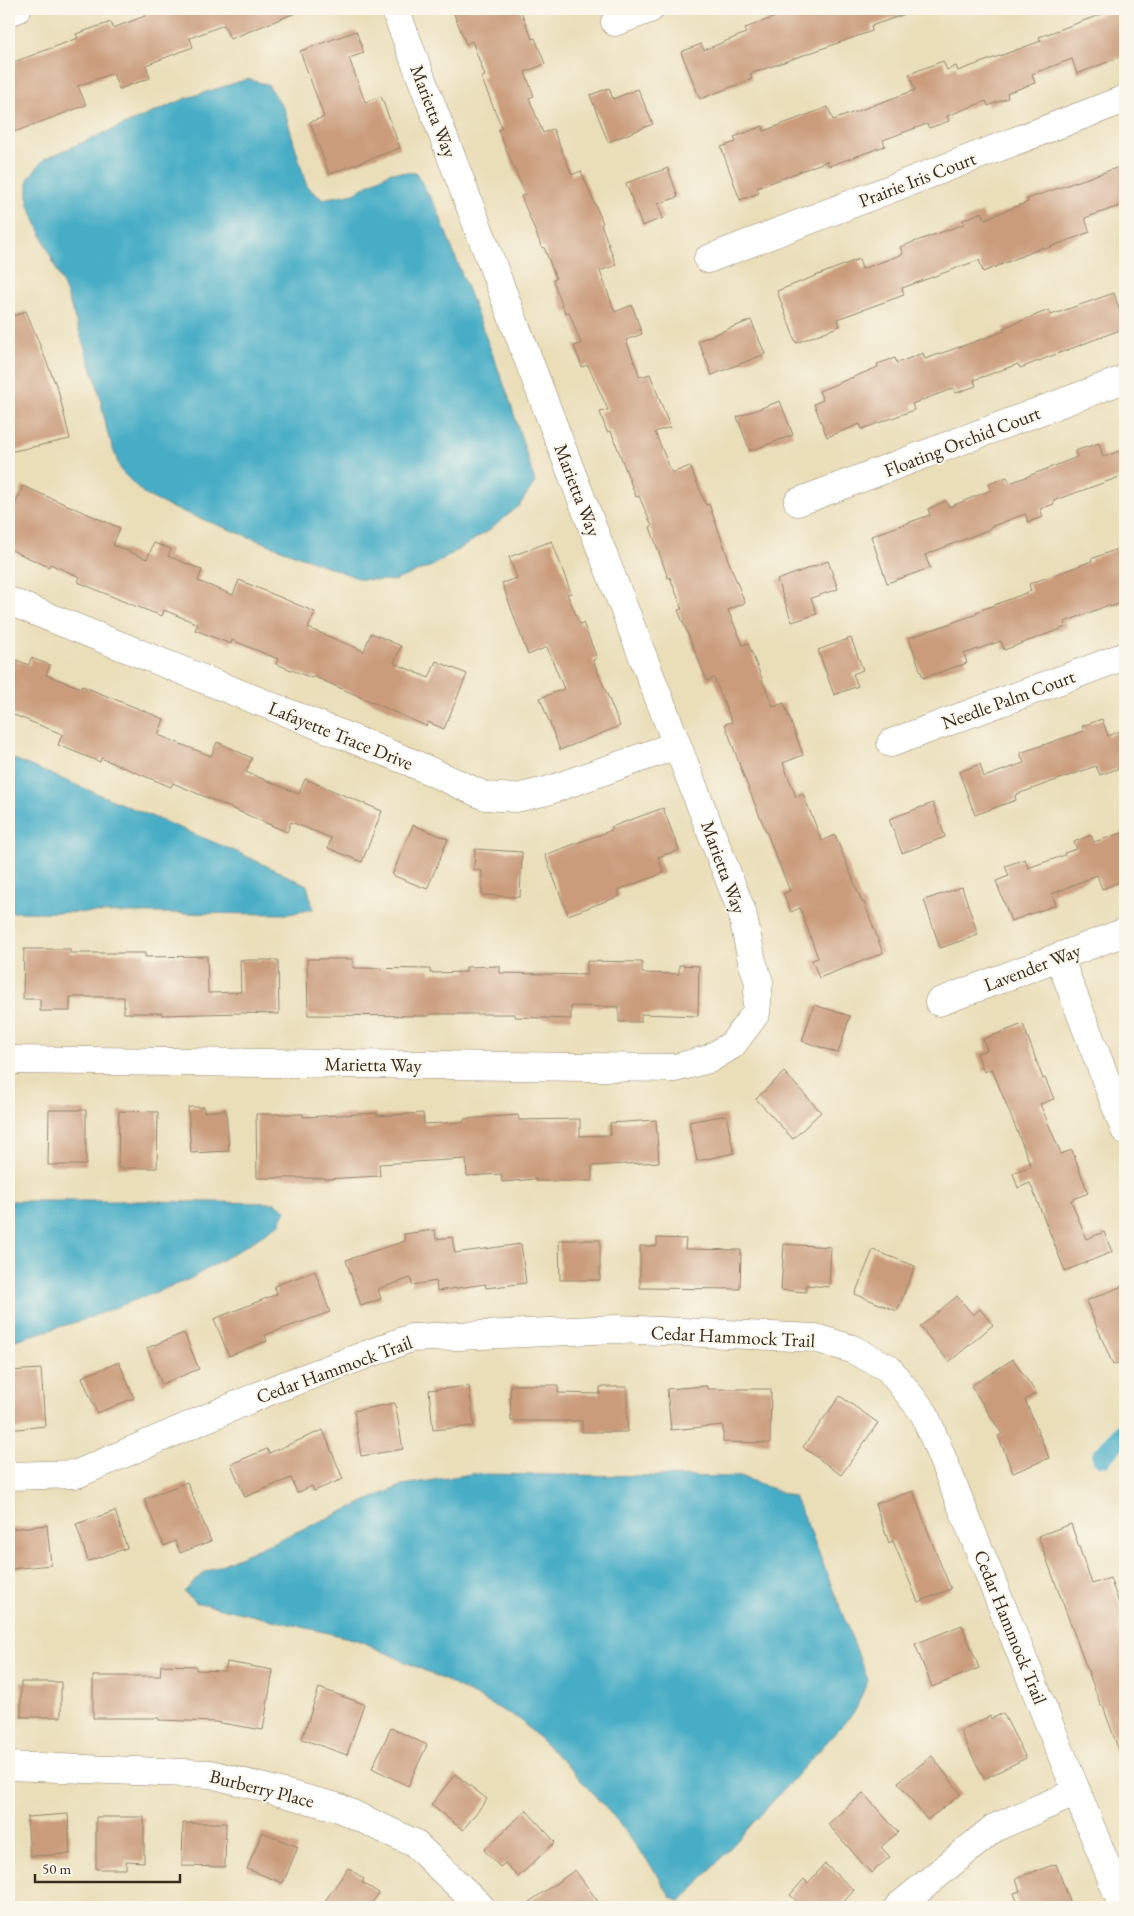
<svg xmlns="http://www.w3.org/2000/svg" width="1134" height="1916" viewBox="0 0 1134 1916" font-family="'EB Garamond',serif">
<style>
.water{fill:#47adc6;stroke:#416c72}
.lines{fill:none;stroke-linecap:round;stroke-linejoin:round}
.canal{stroke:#47adc6;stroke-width:20}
.building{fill:#ca9c7c}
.minor-casing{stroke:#92846c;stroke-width:29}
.minor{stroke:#fff;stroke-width:28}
.labels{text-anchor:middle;stroke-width:4;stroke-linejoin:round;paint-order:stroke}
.street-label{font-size:19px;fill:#3b2a1e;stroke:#fbf7ec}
</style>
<rect width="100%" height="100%" fill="#fbf7ec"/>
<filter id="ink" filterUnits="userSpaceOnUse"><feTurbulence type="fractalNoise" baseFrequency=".02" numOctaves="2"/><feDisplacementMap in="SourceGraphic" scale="10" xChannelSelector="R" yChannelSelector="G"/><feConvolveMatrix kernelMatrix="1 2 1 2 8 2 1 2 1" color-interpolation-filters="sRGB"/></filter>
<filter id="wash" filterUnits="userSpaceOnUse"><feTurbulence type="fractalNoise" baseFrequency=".0096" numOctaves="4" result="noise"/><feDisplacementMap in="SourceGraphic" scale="20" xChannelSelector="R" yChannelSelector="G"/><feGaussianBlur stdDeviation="1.12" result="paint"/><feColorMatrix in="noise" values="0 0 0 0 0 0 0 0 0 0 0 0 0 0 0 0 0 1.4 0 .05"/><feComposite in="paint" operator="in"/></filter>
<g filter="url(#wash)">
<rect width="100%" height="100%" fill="#eadeb9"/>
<path class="water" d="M 248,79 L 268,85 L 284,109 L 307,187 L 322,199 L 354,193 L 391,172 L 416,173 L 437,209 L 508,395 L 535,482 L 519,506 L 488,531 L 432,566 L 393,581 L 360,579 L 170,507 L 144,494 L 121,471 L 108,435 L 97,384 L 66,292 L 28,203 L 28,179 L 44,159 L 187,98 Z
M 9,757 L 235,851 L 307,885 L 313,909 L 289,914 L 9,912 Z
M 9,1201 L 148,1201 L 275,1203 L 286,1210 L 280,1223 L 257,1239 L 190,1279 L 83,1320 L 12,1341 L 9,1341 Z
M 471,1474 L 742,1477 L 794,1497 L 810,1530 L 868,1680 L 855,1711 L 681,1902 L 671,1898 L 659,1877 L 615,1818 L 564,1762 L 519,1719 L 447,1681 L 358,1640 L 195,1602 L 184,1592 L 203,1573 L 403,1485 Z"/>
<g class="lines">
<path class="canal" d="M 1102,1457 L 1125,1431"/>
</g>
<g id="blocks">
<path class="building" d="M 143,9 L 303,10 L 230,39 L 224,25 L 190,38 L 193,47 L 146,65 L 150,78 L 119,89 L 113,73 L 78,86 L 86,105 L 9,134 L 9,64 L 78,38 L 76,34 L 111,22 L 113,28 L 145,16 Z
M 452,9 L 520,9 L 532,39 L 535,38 L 545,64 L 525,72 L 534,96 L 529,98 L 543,133 L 553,129 L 572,175 L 581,171 L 603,223 L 601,224 L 616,265 L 600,271 L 615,312 L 632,305 L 642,334 L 626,340 L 640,377 L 650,374 L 670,427 L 655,432 L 672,473 L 690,466 L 706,505 L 709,504 L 728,557 L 727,557 L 745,603 L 728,610 L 743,645 L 748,643 L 773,707 L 784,703 L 803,755 L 783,763 L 796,797 L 803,794 L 822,841 L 835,835 L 862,902 L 864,902 L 883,953 L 819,978 L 812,960 L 818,958 L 800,908 L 791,912 L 783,894 L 790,891 L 744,777 L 725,724 L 732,722 L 714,678 L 707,681 L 678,610 L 682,609 L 670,577 L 668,578 L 650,527 L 652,526 L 639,496 L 636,497 L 611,431 L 607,432 L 600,412 L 608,410 L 588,365 L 582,367 L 574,346 L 581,344 L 569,312 L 565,313 L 553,280 L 556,279 L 544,247 L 542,248 L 521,196 L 525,194 L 498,130 L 502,128 L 481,77 L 485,76 L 472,41 L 466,44 Z
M 797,9 L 914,9 L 914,11 L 871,26 L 872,31 L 750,74 L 752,79 L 700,99 L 681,52 L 701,44 L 704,50 L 746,33 L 745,28 Z
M 1116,9 L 1125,9 L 1125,55 L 1077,74 L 1072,59 L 1032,74 L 1035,83 L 1007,93 L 1008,98 L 988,106 L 986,101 L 947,116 L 949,121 L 929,128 L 927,124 L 883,140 L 885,146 L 829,166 L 827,161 L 757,188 L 759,193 L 740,200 L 721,147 L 736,142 L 734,137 L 763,126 L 764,131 L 828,107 L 833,120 L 915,90 L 909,74 L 943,61 L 947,70 L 956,66 L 958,71 L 1041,41 L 1039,37 Z
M 356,31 L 364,53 L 349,58 L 365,102 L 381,96 L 400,148 L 329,174 L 310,122 L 324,117 L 300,51 Z
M 609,88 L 613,99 L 638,89 L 653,124 L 608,142 L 590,95 Z
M 1125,165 L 1125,204 L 1085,218 L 1090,232 L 1045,249 L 1044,247 L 983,272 L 979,260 L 902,288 L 904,295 L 837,319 L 840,326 L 796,343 L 777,291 L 859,259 L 862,269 L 903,254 L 900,247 L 964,224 L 963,220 L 982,212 L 985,219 L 1028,202 L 1027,199 Z
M 668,168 L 678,197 L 658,204 L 663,218 L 642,226 L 626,183 Z
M 1114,293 L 1125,328 L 1020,368 L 1018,364 L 974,380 L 976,386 L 956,393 L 954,388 L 912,404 L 914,410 L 862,429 L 860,424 L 827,437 L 814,404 L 823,400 L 819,391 L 878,367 L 877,364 L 895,358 L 897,363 L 923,353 L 925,359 L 1005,331 L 1003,328 L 1049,310 L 1051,315 Z
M 26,311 L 58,390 L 70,439 L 9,452 L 9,318 Z
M 751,320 L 765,354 L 712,375 L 698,341 Z
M 780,401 L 793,435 L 750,451 L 737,417 Z
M 1099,443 L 1103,457 L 1125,449 L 1125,475 L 1053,501 L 1054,504 L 1040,509 L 1043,517 L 1028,522 L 1025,514 L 990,527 L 990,529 L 925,555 L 930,568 L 887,583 L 871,536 L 930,515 L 928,509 L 946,501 L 949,507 L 991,490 L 989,484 L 1007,477 L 1010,483 L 1057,465 L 1077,457 L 1075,451 Z
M 23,486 L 120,528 L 113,545 L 147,559 L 154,543 L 171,549 L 168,556 L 202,570 L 198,581 L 233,595 L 239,580 L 315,612 L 308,628 L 364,651 L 371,633 L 401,646 L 394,663 L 429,678 L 436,661 L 467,674 L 444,729 L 428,722 L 426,726 L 313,676 L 312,678 L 276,664 L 278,659 L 232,640 L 231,644 L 195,630 L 198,624 L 164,610 L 162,616 L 125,602 L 78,582 L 80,577 L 50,564 L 49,567 L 9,549 L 9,519 Z
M 552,541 L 571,593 L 567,594 L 580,624 L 583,623 L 597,658 L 593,660 L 620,726 L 560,750 L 540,698 L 564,689 L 547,647 L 528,655 L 502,583 L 517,578 L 509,557 Z
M 1125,546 L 1125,602 L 1110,607 L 1109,605 L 1065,622 L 1066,627 L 1004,650 L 1001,641 L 964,654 L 967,663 L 923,678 L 909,638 L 977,614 L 976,612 L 1031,591 L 1029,584 L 1092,561 L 1091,559 Z
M 828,561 L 838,589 L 811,598 L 817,614 L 792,622 L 777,580 Z
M 851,638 L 863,670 L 853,674 L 858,686 L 834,695 L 818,650 Z
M 9,657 L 29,665 L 31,658 L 50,665 L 46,675 L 81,688 L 82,686 L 164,719 L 158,735 L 211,756 L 217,742 L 252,758 L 246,772 L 299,794 L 305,779 L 382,811 L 362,862 L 328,848 L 331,838 L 291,822 L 287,832 L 173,783 L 171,787 L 101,758 L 100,762 L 58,745 L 62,734 L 9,713 Z
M 1102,719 L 1108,736 L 1125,729 L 1125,766 L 1100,775 L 1096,766 L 1015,795 L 1016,800 L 975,815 L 959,772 L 980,764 L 984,777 L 1024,763 L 1020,753 L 1084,731 L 1082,726 Z
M 933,803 L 945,837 L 902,853 L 889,819 Z
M 663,808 L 679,850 L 658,857 L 664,873 L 618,890 L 620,896 L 568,915 L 545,855 L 612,830 L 611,827 Z
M 413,825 L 448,839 L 427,889 L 392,875 Z
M 1125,832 L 1125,880 L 1102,889 L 1097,875 L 1052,894 L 1056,905 L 1011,921 L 996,881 L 1009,876 L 1005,866 L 1025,859 L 1028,868 L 1065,855 L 1064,853 L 1077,849 L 1074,842 L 1091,835 L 1094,842 Z
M 475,849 L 522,852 L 520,897 L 482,895 L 482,871 L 474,870 Z
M 962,887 L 978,935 L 940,948 L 924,900 Z
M 24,949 L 70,949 L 70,953 L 145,953 L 145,957 L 207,956 L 208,993 L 241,992 L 240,960 L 278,960 L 279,1014 L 241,1013 L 162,1015 L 162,1013 L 124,1013 L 124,997 L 70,997 L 70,1011 L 40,1011 L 40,999 L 23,999 Z
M 307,959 L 353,959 L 353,968 L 430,969 L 430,973 L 466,972 L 466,967 L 500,966 L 500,973 L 587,975 L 587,961 L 642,962 L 642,973 L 679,974 L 679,965 L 699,966 L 698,1016 L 641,1014 L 641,1022 L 619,1022 L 619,1007 L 571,1006 L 571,1019 L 515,1017 L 515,1014 L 429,1014 L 429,1016 L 308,1015 Z
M 814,1005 L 850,1016 L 838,1053 L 802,1041 Z
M 1023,1024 L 1043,1079 L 1045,1078 L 1054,1099 L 1040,1104 L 1061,1154 L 1072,1150 L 1088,1193 L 1071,1200 L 1086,1239 L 1104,1232 L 1112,1252 L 1065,1271 L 1030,1183 L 1018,1188 L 1013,1173 L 1031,1166 L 992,1069 L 984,1072 L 977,1053 L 987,1050 L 983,1039 Z
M 784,1072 L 821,1112 L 793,1139 L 756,1099 Z
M 188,1107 L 204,1107 L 204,1112 L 226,1110 L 229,1151 L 191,1153 Z
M 49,1110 L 86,1110 L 86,1165 L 48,1165 Z
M 119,1111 L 158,1112 L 157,1168 L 118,1168 Z
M 377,1113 L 377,1116 L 423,1113 L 424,1124 L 464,1122 L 464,1119 L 518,1115 L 519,1120 L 580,1119 L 580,1136 L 611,1135 L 610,1123 L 656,1120 L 659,1162 L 592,1166 L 592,1181 L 536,1181 L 536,1179 L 502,1182 L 501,1174 L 467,1176 L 466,1159 L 379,1164 L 380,1176 L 325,1179 L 325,1178 L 257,1178 L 256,1114 L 303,1114 L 303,1117 Z
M 726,1115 L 734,1153 L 697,1161 L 689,1122 Z
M 435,1230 L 436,1239 L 452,1237 L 455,1253 L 521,1244 L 526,1283 L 486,1288 L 485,1284 L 437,1291 L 436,1281 L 412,1285 L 411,1278 L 378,1289 L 381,1299 L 361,1306 L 346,1260 L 405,1241 L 404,1234 Z
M 657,1238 L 686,1239 L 685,1249 L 741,1250 L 740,1289 L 640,1288 L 640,1246 L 657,1246 Z
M 559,1240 L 600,1240 L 600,1280 L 560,1280 Z
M 784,1244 L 831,1247 L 829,1287 L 806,1285 L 806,1292 L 781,1290 Z
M 873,1250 L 915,1266 L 897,1311 L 855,1294 Z
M 315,1271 L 330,1312 L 265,1335 L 267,1341 L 229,1356 L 214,1319 L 277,1294 L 274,1286 Z
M 1125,1285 L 1125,1360 L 1113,1365 L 1086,1301 Z
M 957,1296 L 973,1315 L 980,1309 L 993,1325 L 949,1362 L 920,1327 Z
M 184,1333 L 199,1369 L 162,1384 L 147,1348 Z
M 1013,1359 L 1036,1393 L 1025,1400 L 1049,1458 L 1013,1473 L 998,1436 L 1002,1434 L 971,1386 Z
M 119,1362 L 134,1398 L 97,1413 L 82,1377 Z
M 41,1369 L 45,1426 L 9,1430 L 9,1371 Z
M 510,1385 L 558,1385 L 558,1393 L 600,1394 L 600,1387 L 627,1387 L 627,1432 L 582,1432 L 582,1421 L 511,1421 Z
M 469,1386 L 474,1426 L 433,1430 L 429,1390 Z
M 707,1386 L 707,1389 L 771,1389 L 770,1443 L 723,1442 L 723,1425 L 671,1430 L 667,1389 Z
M 840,1396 L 878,1423 L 841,1475 L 803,1447 Z
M 395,1403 L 403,1449 L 361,1456 L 354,1411 Z
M 323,1430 L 343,1479 L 314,1491 L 312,1486 L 297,1493 L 291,1478 L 245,1497 L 231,1464 L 267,1449 L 269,1453 Z
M 187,1482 L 211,1541 L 180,1553 L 175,1541 L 164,1546 L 144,1499 Z
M 913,1491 L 936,1553 L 951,1589 L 918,1602 L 893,1541 L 889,1543 L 875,1504 Z
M 115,1511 L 127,1548 L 88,1561 L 76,1524 Z
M 1071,1524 L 1092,1584 L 1110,1578 L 1125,1620 L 1125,1762 L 1123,1762 L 1103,1706 L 1101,1706 L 1038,1536 Z
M 47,1525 L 51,1565 L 11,1569 L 9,1529 Z
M 962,1625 L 979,1668 L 932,1687 L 915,1644 Z
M 227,1662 L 273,1670 L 263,1730 L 215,1722 L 159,1720 L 159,1718 L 93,1718 L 93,1676 L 160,1676 L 161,1665 L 196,1666 L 196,1670 L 225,1671 Z
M 21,1682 L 61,1682 L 61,1717 L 21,1717 Z
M 319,1688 L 364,1704 L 347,1755 L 302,1739 Z
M 1003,1713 L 1026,1758 L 984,1779 L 960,1731 L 990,1716 L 991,1719 Z
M 391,1728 L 427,1745 L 408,1786 L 372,1768 Z
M 932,1756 L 961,1794 L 927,1820 L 898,1782 Z
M 455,1774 L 487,1799 L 463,1830 L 431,1805 Z
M 863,1793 L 898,1832 L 881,1847 L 890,1857 L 871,1873 L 828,1824 Z
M 526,1810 L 555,1842 L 518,1877 L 505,1863 L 500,1867 L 484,1850 Z
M 68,1814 L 70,1854 L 30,1856 L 27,1817 Z
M 96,1817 L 144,1817 L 144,1862 L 126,1861 L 126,1869 L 96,1869 Z
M 183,1823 L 226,1823 L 225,1867 L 182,1866 Z
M 262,1832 L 298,1847 L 283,1883 L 247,1869 Z
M 825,1864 L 854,1890 L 839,1907 L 803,1907 L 790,1895 L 804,1879 L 808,1883 Z
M 1056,1864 L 1072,1907 L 1019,1907 L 1014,1893 L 1020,1891 L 1016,1878 Z
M 348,1868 L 364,1879 L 362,1882 L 379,1893 L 369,1907 L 333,1907 L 325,1901 Z
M 575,1870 L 602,1907 L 522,1907 Z"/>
</g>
</g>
<g filter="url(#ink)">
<use href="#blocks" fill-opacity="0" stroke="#92846c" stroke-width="1"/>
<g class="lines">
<defs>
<path id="minor" d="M 9,12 L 17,9
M 615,22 L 650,9
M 708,259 L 1125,99
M 798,502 L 1125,379
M 9,601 L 410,762 L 485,796 L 516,798 L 547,791 L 677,745
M 891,743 L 1125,656
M 1059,957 L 1125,1130
M 939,1002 L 1125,932
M 9,1060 L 675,1068 L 709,1059 L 732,1045 L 756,1013 L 759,982 L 752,961 L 742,912 L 573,477 L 395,9
M 9,1476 L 77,1474 L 272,1390 L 411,1338 L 617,1329 L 815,1338 L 852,1349 L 888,1368 L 924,1413 L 1123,1907
M 9,1766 L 211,1774 L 337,1807 L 414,1843 L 481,1907
M 898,1907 L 994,1828 L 1077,1792"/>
</defs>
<use href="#minor" class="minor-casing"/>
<use href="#minor" class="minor"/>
</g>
</g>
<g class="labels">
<g class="street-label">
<text transform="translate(434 111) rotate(69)" y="7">Marietta Way</text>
<text transform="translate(917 179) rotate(-21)" y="7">Prairie Iris Court</text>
<text transform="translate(962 441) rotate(-21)" y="7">Floating Orchid Court</text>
<text transform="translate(578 490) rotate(69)" y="7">Marietta Way</text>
<text transform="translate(1008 699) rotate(-20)" y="7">Needle Palm Court</text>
<text transform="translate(341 735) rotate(22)" y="7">Lafayette Trace Drive</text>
<text transform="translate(724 867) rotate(70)" y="7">Marietta Way</text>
<text transform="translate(1032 967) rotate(-21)" y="7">Lavender Way</text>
<text transform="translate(373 1064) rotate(1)" y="7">Marietta Way</text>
<text transform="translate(733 1336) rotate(3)" y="7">Cedar Hammock Trail</text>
<text transform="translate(334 1369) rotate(-20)" y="7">Cedar Hammock Trail</text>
<text transform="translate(1011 1627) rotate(68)" y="7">Cedar Hammock Trail</text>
<text transform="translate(262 1788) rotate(14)" y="7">Burberry Place</text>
</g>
</g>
<rect width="1134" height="1916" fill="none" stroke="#fbf7ec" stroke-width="30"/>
<path d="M35 1874v8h145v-8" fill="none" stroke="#3b2a1e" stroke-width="2.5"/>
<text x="42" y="1874" font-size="15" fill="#3b2a1e" stroke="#fbf7ec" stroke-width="4" paint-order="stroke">50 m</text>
</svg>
